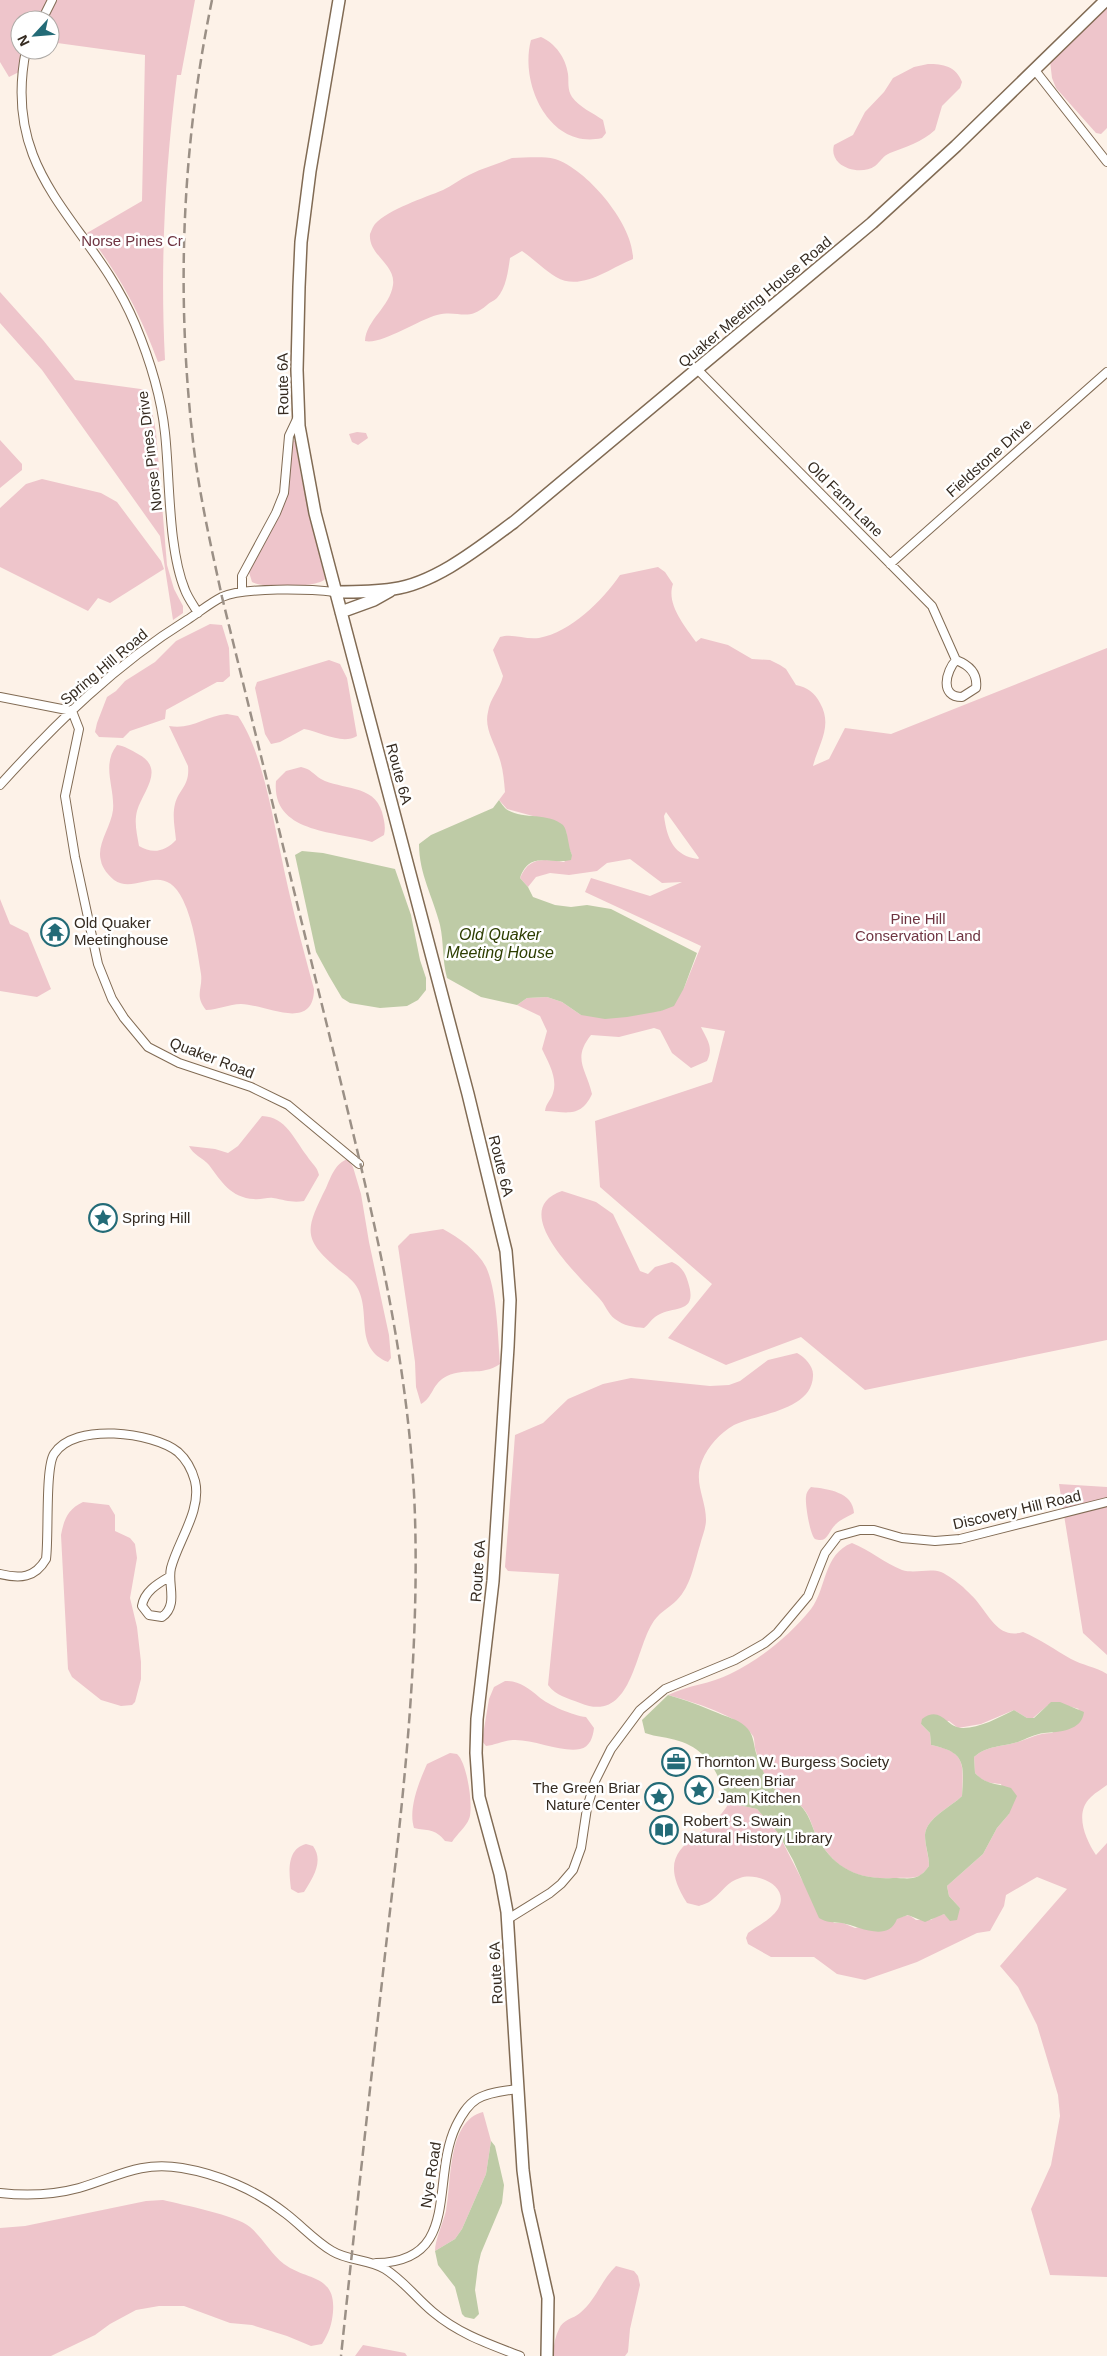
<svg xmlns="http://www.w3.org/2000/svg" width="1107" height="2356" viewBox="0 0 1107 2356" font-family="Helvetica,sans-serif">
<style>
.green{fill:#eec5cb;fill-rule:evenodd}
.water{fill:#becba6}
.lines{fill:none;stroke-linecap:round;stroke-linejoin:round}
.minor-casing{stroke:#816b54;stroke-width:10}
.secondary-casing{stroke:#816b54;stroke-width:14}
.minor{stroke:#fff;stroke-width:8}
.secondary{stroke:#fff;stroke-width:11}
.rail{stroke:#9b9086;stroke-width:2.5;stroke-dasharray:10 5;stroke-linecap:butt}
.labels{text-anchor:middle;stroke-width:5;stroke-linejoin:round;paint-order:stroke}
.park-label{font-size:15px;fill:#6f3542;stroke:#fff}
.street-label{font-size:15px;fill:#352b21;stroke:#fff}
.poi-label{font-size:15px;fill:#352b21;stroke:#fff;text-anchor:start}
.water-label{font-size:16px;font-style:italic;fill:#2d3d00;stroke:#fff}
</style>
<rect width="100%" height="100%" fill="#fdf2e8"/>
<path class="green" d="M 0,0 L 195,0 L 181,75 L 177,75 C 165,170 160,264 165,360 L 158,362 C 139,311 120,276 87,233 L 142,201 L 145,55 L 50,42 L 50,20 L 20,20 L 20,50 L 32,50 L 21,71 L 9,77 L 0,62 Z
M 1107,8 L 1107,128 L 1101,134 L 1096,133 L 1056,88 L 1052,78 L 1050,61 Z
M 541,37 C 555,43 566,58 568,74 C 569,82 567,89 572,97 C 579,107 593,113 603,120 L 606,133 L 602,138 C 550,150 519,84 531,40 Z
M 928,64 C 943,64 956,66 962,82 L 960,88 L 942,106 L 935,130 C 922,142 906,147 890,153 C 883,156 881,161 875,166 C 865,173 848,171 839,163 C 834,158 832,152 834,145 L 853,135 L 865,112 L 884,92 L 893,78 L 914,67 Z
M 512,158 C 525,158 542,156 555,159 C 587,169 634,225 633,259 C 610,268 581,292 556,277 C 544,270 534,259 522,251 L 510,258 C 508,272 506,288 497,298 C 494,301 490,302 487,305 C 466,323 459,309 437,315 C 418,320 381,345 365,341 C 366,320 390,307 393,285 C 396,264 368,255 370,234 C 371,232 373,226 375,224 C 389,209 424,198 443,190 C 452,186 460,179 469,175 C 483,168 498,164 512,158 Z
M 0,292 L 43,340 L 75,380 L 148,390 L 156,432 L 167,565 L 174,589 L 183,606 L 183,613 L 173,620 L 160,536 L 42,370 L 0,323 Z
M 357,432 L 366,433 L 368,438 L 358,445 L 352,442 L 349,434 Z
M 0,440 L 22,464 L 22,470 L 0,488 Z
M 292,440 L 295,441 L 301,476 L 325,579 C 318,588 262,588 252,582 L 248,569 L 287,496 Z
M 42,479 L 101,493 L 117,502 L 161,561 L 164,569 L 110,603 L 98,598 L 88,611 L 0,567 L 0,508 L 26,484 Z
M 658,567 L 665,572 L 673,584 C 666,604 684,625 696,642 L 701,638 L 728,645 L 752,659 L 770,660 L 780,665 L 786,669 L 796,685 C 807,687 815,693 820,703 C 833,726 819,743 813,766 L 829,759 L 845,728 L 891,734 L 1107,648 L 1107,1340 L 865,1390 L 801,1337 L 726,1365 L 668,1338 L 712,1284 L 600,1187 L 595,1121 L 712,1082 L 725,1031 L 701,1027 C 707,1040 714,1047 707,1061 L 691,1068 L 672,1053 L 660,1030 L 654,1028 L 619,1037 L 591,1035 C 572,1059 586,1068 592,1094 C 581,1118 567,1112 545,1111 C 546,1103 551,1100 553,1093 C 558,1078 548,1062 542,1049 L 547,1031 L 540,1016 L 517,1005 L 527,998 L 547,997 L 562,1002 L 581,1015 L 661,1011 L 684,988 L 701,946 L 585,892 L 591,878 L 650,896 L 682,882 L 662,883 L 630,859 L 607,863 L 597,871 L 569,875 L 550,873 L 536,877 L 528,887 L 520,878 C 529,856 544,859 564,862 L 572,855 L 568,846 L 566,831 L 555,822 L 507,809 L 499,800 L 505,792 C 504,780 503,768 499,757 C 494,742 484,728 488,712 C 490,698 500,689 503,676 L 493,650 L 500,637 C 513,633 525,640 539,638 C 571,632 602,601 620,575 ZM 666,812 L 699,858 L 698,859 C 674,856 667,839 664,816 Z
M 210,624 L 222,625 L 229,648 L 230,676 L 223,682 L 217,682 L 166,710 L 165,719 L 130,731 L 123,738 L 99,737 L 95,732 L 97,723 L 107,697 L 116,691 L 125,681 L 155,662 L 176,641 Z
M 329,660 L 340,664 L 347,678 L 357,736 C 342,745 321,732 304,729 L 280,742 L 271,744 L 265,734 L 255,688 L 257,682 Z
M 227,714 L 238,716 C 262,751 272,814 281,855 C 290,900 302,945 314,989 C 314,1033 264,1004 241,1004 C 229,1004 218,1010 206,1010 C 194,995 203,989 201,974 C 197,950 194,923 183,900 C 163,859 136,896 114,880 C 109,876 102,868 101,861 C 96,845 111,827 113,810 C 115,787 101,765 117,745 C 125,746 131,750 138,754 C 166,769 143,791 137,811 C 134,823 137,834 139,846 C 152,854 165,852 176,840 C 175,828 172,816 175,804 C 179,789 190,786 188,766 L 169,726 C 192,730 205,716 227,714 Z
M 301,767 C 311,769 313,774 321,779 C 341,790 374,784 382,812 C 384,820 386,827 384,835 L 372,842 C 336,831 271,834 276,781 L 286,771 Z
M 0,899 L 10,924 L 28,933 L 51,989 L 37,997 L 0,991 Z
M 262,1116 C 286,1117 294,1139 307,1156 C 312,1164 317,1166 319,1175 L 304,1201 C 292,1203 285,1200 273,1198 C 268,1197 260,1200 254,1199 C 231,1198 221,1181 209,1165 C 203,1158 193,1155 189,1146 L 215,1149 L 228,1153 L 238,1146 Z
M 348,1159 L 353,1167 L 361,1194 L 369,1242 L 389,1335 L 391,1358 L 388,1362 C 354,1348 371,1315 358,1289 C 354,1281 346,1275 339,1270 C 302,1239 305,1230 326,1188 C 331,1177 335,1163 348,1159 Z
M 562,1191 L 596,1202 L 613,1214 L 640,1271 L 648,1274 L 655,1267 L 672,1262 C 681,1266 685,1272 688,1282 C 699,1316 672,1304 655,1317 C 651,1320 648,1325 644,1328 C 633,1327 624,1326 615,1319 C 608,1314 605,1304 599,1298 C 580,1277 506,1210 562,1191 Z
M 443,1229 C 459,1238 477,1250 486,1267 C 497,1290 498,1338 500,1364 C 480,1377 466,1367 447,1376 C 432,1383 433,1398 421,1404 L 416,1387 L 415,1362 L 398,1246 L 410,1234 Z
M 797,1353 C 805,1357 814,1367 813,1376 C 812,1411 756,1414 734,1425 C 720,1433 708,1446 702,1461 C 693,1482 706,1499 706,1520 C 706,1528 702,1537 700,1545 C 694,1564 691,1586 677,1600 C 669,1608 657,1614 652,1624 C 634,1654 631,1724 580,1703 C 568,1698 556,1696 548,1685 L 559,1574 L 508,1571 L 505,1567 L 515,1435 L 543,1423 L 568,1399 L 603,1384 L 631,1378 L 710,1386 L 729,1385 L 740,1381 L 768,1360 Z
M 1059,1484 L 1107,1487 L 1107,1655 L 1083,1633 Z
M 811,1487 C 828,1489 853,1492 854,1513 C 847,1517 841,1519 836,1524 C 828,1531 828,1544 815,1539 C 810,1535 805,1504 806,1497 C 806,1493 808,1490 811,1487 Z
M 83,1502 L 109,1505 L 115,1515 L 115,1531 L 130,1538 L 135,1544 L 137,1558 L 130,1598 L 137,1627 L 141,1662 L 141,1679 L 135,1702 L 132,1705 L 121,1706 L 101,1700 L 72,1677 L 68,1669 L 61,1535 C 64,1519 68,1509 83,1502 Z
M 852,1543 C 870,1550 884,1563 902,1570 C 915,1574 929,1568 941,1572 C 948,1575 957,1582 963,1587 C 968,1592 975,1598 979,1604 C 991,1619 1000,1639 1023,1632 C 1040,1639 1055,1650 1071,1659 C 1082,1665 1096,1667 1107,1674 L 1107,1785 C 1102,1789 1096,1792 1091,1797 C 1074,1812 1085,1839 1096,1855 L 1107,1843 L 1107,2277 L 1050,2275 L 1031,2209 L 1051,2165 L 1060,2116 L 1058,2095 L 1037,2025 L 1018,1987 L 1000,1966 L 1067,1889 L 1037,1877 L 1006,1895 L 1004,1906 L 990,1931 L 977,1933 L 917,1962 L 865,1980 L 837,1974 L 814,1957 L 771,1957 L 748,1944 L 746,1938 L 748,1933 C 758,1925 771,1920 778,1909 C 791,1886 757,1872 740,1878 C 727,1882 723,1891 713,1899 C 709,1903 704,1904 699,1906 L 687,1903 C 648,1842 707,1842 729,1803 L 757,1809 L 778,1833 L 802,1880 L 834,1923 L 843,1923 L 855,1928 L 909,1915 L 916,1920 L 931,1920 L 938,1915 L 944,1914 L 949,1919 L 960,1908 L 949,1896 L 947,1886 L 983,1854 L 997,1828 L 1009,1814 L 1001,1784 C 989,1783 983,1782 975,1773 L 974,1757 C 988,1745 1002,1747 1018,1742 C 1030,1738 1039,1733 1052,1733 L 1079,1709 L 1068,1706 L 1048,1705 L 1033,1718 L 1027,1718 L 1014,1710 L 981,1724 L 958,1728 L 949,1721 L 921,1724 L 930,1733 L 931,1745 C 967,1752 963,1764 962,1796 C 951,1807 926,1818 925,1835 C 925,1846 929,1856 929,1866 C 919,1881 912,1877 896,1878 C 859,1880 836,1871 817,1837 C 812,1827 810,1815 802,1807 C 792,1796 776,1796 769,1783 C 763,1773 758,1761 756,1751 C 754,1747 755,1739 753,1736 C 741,1716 690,1701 668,1695 C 688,1685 711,1684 730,1674 C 761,1659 789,1636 811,1609 C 827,1588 823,1554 852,1543 Z
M 505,1681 C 520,1681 528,1688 539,1697 C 548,1705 574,1716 586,1717 L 594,1728 C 593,1737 590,1747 580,1749 C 563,1753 533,1739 513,1740 C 505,1740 495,1745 486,1746 L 482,1741 L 489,1699 L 494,1687 Z
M 450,1753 L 457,1754 C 467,1762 474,1808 469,1819 C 466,1827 457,1834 452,1842 L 445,1841 C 435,1828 427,1831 414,1828 C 408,1809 419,1782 427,1764 Z
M 306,1844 L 313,1846 C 324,1861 313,1878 304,1892 L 298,1893 L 291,1889 C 289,1873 286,1849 306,1844 Z
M 483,2112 L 491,2141 L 486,2174 L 462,2229 L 455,2239 L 435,2251 C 435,2240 443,2223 446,2211 C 452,2181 447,2121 483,2112 Z
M 163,2200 C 183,2205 236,2215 250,2227 C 263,2238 271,2254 284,2264 C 307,2281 336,2274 333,2312 C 332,2324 329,2333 322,2344 L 311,2346 L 287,2336 L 252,2325 L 230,2323 L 184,2306 L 159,2306 L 136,2310 L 110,2324 L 95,2335 L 51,2356 L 0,2356 L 0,2228 L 25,2226 L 146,2201 Z
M 616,2266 L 634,2271 L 638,2276 L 640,2285 L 630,2329 L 628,2352 L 625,2356 L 554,2356 C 553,2347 555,2337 559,2329 C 563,2319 573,2319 580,2313 C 596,2300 602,2279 616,2266 Z
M 363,2345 L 405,2353 L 407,2356 L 355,2356 Z"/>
<path class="water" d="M 499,800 C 501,803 504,807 506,809 C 522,820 548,812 563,825 C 568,830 568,847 572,855 L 571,860 C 549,865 530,850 520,878 L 528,887 L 533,897 L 555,905 L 571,907 L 587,905 L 611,909 L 697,953 L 684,988 L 674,1006 L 661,1011 L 627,1017 L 605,1019 L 581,1015 L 562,1002 L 547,997 L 527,998 L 517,1005 L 481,997 L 447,978 C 442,959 444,943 440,925 C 433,897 419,874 419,844 L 431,835 L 493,808 Z
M 302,851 L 323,853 L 395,869 L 411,915 L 420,960 L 426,978 L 426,990 L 418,1000 L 407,1006 L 380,1008 L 350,1003 L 342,998 L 329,976 L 316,952 L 295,855 Z
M 668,1695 C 686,1700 701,1706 718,1713 C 727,1717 737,1719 745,1726 C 754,1734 753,1742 756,1753 C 759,1762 763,1772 768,1781 C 775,1795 791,1794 800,1805 C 809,1814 811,1824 816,1835 C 832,1867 857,1880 893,1878 C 909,1878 918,1882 929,1866 C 929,1855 925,1846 925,1835 C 926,1818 951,1807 962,1796 C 964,1764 966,1752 931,1745 L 930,1733 L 921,1724 L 922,1719 C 941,1705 946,1727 961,1728 C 978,1729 998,1718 1014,1710 L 1027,1718 L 1034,1718 L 1051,1702 L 1060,1702 L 1084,1712 C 1082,1731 1059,1732 1044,1733 C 1035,1734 1026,1739 1018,1742 C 1002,1747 988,1745 974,1757 L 975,1773 C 986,1785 997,1783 1011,1788 L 1017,1796 L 1009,1814 L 997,1828 L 983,1854 L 947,1886 L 949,1896 L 960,1908 L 957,1920 L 950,1921 L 944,1914 L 925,1922 L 908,1915 L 897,1919 C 888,1943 858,1926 842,1923 C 833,1922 827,1923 819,1918 L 793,1860 L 778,1833 L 757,1809 L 729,1803 C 719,1776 709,1750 679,1741 C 668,1737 656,1737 645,1733 L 642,1720 Z
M 491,2141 L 495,2146 L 504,2185 L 502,2203 L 481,2253 L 478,2266 L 475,2290 L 479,2314 L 474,2319 L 465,2317 L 462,2314 L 455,2287 L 438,2265 L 435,2251 L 455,2239 L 462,2229 L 486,2174 Z"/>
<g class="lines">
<defs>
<path id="minor" d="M 42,20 L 52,0
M 26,50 C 0,179 92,221 135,324 C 150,360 161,395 165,433 C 170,479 168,549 185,590 C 188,598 194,606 198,613
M 1034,69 L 1107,162
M 697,369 L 932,606 L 956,660
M 890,564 L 1107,372
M 242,592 L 242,576 L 276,513 L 284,493 L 289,436 L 298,417
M 956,660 C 969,665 978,673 976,688 L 962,697 C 939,697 946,671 956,660 Z
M 0,697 L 72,711 L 79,729 L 65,796 L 75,857 L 98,964 L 112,999 L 124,1018 L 148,1047 L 179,1063 L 251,1087 L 288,1105 L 359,1164
M 0,785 C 56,723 116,664 187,620 C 198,613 210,603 222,597 C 245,587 309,589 335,592
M 0,1574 C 20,1579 35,1578 46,1559 C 49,1537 45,1468 54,1454 C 74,1422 153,1432 178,1452 C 187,1460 192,1470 195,1481 C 202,1510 178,1541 171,1568 C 167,1584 179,1605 162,1617 L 149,1615 L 142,1606 C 144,1592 157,1584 169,1577
M 508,1919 L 550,1893 L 561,1884 L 573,1870 L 581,1848 L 587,1808 L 595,1781 L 611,1749 L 640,1710 L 665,1689 L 735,1660 L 765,1643 L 777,1633 L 808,1596 L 825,1553 L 838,1536 L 860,1530 L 874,1530 L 902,1538 L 935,1541 L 960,1539 L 1107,1502
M 0,2193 C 27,2196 53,2195 79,2188 C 117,2177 139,2161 182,2168 C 218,2174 256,2190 285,2213 C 301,2225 315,2241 332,2251 C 348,2261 369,2259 385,2269 C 404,2281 416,2298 433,2312 C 459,2334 489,2344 520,2356
M 376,2263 C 462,2262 430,2180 456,2126 C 461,2116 467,2105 477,2099 C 489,2092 504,2091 517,2089"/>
<path id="secondary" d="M 339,0 L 310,171 L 301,242 L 299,287 L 297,370 L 299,426 L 315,513 L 468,1094 L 506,1251 L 510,1300 L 508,1347 L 493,1581 L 477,1719 L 476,1753 L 479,1797 L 500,1874 L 507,1912 L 523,2170 L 528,2209 L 548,2298 L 547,2356
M 335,592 C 354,592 374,592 393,589 C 436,583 480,547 514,522 L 872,223 L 956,146 L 1106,0
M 341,612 L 374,600 L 390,591"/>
</defs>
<use href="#minor" class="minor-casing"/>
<use href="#secondary" class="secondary-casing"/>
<use href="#minor" class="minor"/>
<use href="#secondary" class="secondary"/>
<path class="rail" d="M 212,0 C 182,145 176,294 193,441 C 199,494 211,546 222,597 C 259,748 296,899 333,1050 C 370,1203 410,1359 415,1517 C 419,1654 404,1792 388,1928 C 372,2071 356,2213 341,2356"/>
</g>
<defs>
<symbol id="temple-ring" viewBox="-11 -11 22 22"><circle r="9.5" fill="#fff" stroke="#236b77" stroke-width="1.5"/><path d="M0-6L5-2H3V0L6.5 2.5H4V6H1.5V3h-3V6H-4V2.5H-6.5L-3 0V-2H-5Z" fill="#236b77"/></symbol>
<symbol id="sight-ring" viewBox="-11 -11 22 22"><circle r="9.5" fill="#fff" stroke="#236b77" stroke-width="1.5"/><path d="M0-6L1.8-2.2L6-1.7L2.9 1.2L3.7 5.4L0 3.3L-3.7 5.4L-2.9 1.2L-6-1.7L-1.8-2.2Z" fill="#236b77"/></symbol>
<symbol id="office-ring" viewBox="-11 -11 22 22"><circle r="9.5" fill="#fff" stroke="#236b77" stroke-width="1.5"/><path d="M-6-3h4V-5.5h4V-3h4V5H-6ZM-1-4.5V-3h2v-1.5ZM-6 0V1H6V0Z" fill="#236b77"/></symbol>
<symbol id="library-ring" viewBox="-11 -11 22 22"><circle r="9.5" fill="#fff" stroke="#236b77" stroke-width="1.5"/><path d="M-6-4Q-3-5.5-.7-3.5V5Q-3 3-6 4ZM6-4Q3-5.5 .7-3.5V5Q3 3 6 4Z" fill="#236b77"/></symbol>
</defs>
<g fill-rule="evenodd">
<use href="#temple-ring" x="39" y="916" width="32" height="32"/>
<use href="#sight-ring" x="87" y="1202" width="32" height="32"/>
<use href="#office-ring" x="660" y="1746" width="32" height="32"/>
<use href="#sight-ring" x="683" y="1774" width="32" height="32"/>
<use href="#sight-ring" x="643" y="1781" width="32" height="32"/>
<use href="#library-ring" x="648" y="1814" width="32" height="32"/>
</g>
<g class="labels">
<g class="park-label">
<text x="132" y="246">Norse Pines Cr</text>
<text x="918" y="924">Pine Hill<tspan x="918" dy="17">Conservation Land</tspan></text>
</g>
<g class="street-label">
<text transform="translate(755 302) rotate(-40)" y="5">Quaker Meeting House Road</text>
<text transform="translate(283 384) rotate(-91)" y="5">Route 6A</text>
<text transform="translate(150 451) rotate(-97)" y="5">Norse Pines Drive</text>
<text transform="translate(989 458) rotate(-42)" y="5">Fieldstone Drive</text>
<text transform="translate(845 499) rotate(45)" y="5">Old Farm Lane</text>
<text transform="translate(104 667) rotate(-40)" y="5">Spring Hill Road</text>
<text transform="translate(399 774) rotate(75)" y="5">Route 6A</text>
<text transform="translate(212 1058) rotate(21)" y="5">Quaker Road</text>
<text transform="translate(501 1166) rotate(76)" y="5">Route 6A</text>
<text transform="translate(1017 1510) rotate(-13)" y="5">Discovery Hill Road</text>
<text transform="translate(478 1571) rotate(-86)" y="5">Route 6A</text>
<text transform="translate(496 1973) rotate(-93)" y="5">Route 6A</text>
<text transform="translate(431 2175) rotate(-81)" y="5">Nye Road</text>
</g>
<g class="poi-label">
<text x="74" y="928">Old Quaker<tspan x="74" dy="17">Meetinghouse</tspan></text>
<text x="122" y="1223">Spring Hill</text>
<text x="695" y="1767">Thornton W. Burgess Society</text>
<text x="718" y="1786">Green Briar<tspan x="718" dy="17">Jam Kitchen</tspan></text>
<text x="640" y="1793" text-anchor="end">The Green Briar<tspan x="640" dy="17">Nature Center</tspan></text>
<text x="683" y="1826">Robert S. Swain<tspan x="683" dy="17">Natural History Library</tspan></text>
</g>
<g class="water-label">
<text x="500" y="940">Old Quaker<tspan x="500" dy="18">Meeting House</tspan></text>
</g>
</g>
<g transform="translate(35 35) rotate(244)"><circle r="24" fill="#ffffff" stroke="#aeaaa6"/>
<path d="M0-4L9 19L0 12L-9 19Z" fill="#236b77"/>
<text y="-8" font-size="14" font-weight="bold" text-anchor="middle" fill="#352b21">N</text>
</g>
</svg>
